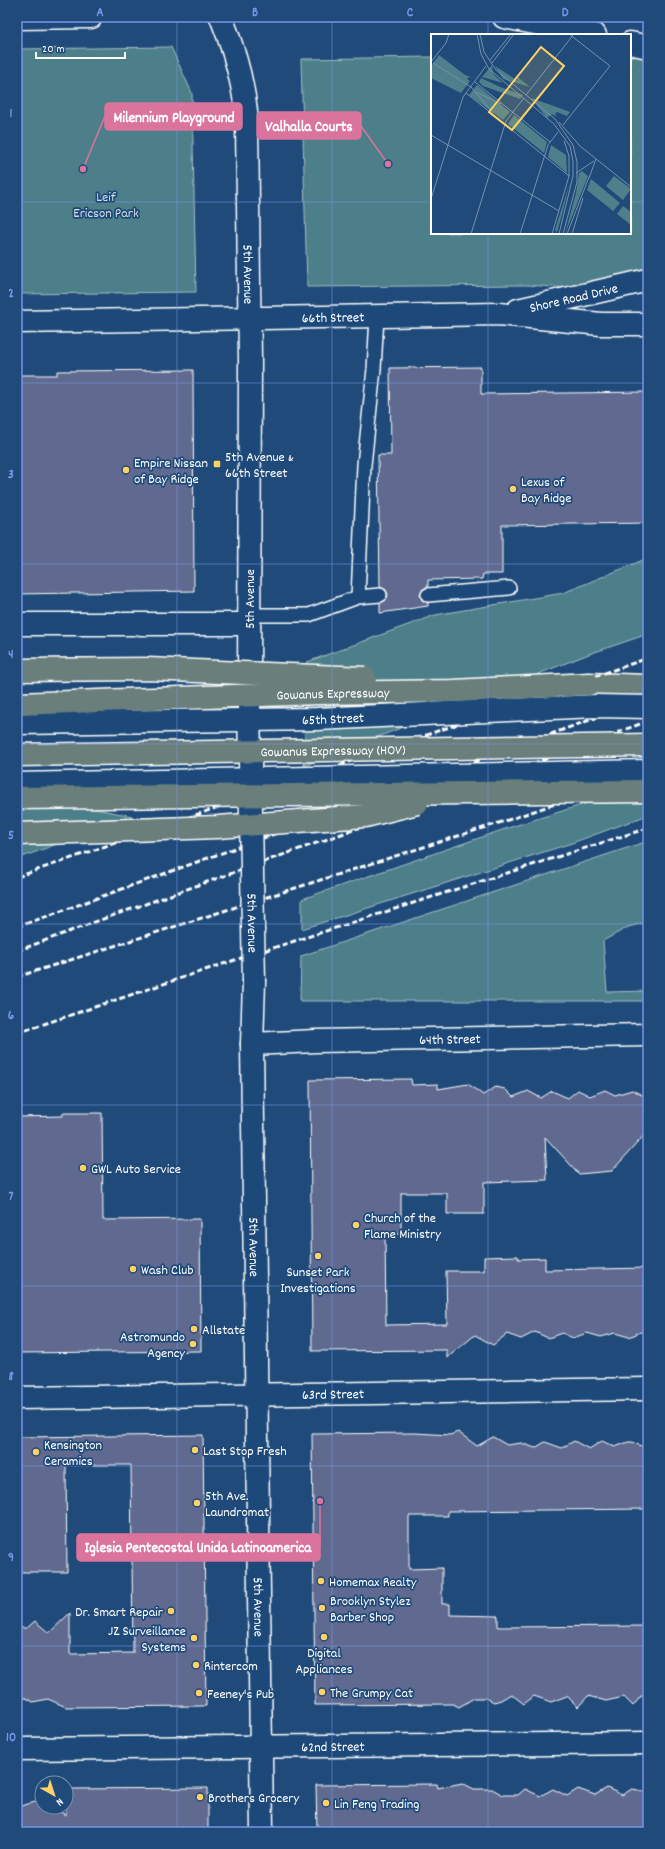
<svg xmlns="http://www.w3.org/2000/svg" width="665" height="1849" viewBox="0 0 665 1849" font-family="Dekko,sans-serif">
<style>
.green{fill:#4e7f8a;stroke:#a6bfc4}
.building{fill:#616a90;stroke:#fff}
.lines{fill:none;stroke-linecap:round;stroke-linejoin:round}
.lane-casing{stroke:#fff;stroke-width:16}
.street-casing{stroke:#fff;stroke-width:25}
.secondary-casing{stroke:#fff;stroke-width:25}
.highway-casing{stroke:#fff;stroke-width:25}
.lane{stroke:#1f4a7a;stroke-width:13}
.street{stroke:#1f4a7a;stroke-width:22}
.secondary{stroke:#1f4a7a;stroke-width:22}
.highway{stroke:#6a7f7c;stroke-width:22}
.rail{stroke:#fff;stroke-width:3;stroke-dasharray:6 3;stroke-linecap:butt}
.secondary-bridge-casing{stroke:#fff;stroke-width:25;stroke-linecap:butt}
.highway-bridge-casing{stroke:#fff;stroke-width:25;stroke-linecap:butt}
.secondary-bridge{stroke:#1f4a7a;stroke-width:22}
.highway-bridge{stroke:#6a7f7c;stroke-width:22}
.grid{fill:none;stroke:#7795e8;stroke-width:1;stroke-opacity:0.55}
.poi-dot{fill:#ffd166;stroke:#1f4a7a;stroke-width:1.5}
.labels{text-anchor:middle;stroke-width:3.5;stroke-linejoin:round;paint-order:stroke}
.park-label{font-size:14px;fill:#d3dfe2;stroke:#1f4a7a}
.street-label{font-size:14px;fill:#fff;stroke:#1f4a7a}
.poi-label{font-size:14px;fill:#fff;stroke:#1f4a7a;text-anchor:start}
.inset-road{fill:none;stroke:#7992af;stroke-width:1}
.view{fill:#ffd166;fill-opacity:0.15;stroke:#ffd166;stroke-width:2}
.inset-edge{fill:none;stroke:#fff;stroke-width:2}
.leader{fill:none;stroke:#da749d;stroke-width:1.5}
.callout-dot{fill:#da749d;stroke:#1f4a7a;stroke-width:1.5}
.callout{fill:#da749d;stroke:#da749d;stroke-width:1.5}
.callout-label{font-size:15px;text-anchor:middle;font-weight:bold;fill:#fff}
.neatline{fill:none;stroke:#7795e8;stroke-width:1.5}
.grid-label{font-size:13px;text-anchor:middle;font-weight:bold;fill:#7795e8}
</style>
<rect width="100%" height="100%" fill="#1f4a7a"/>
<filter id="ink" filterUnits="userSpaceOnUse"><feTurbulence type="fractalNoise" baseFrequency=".025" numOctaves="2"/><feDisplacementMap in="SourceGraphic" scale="8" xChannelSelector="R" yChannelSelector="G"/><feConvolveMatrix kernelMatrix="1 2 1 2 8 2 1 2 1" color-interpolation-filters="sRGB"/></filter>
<g filter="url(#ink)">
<path class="green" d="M 648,36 L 648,294 L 527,285 L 307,287 L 301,59 L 432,57 L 432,233 L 630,233 L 630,40 Z
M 171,47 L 192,93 L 196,292 L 17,294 L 17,49 Z
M 648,558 L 648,634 L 589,654 L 304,766 L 307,662 L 435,615 L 563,593 Z
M 648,784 L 648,815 L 572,843 L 302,929 L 302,899 L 508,828 Z
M 17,794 L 132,816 L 17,859 Z
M 648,841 L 648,922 L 628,927 L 603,941 L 607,992 L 648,991 L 648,1001 L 300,1001 L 301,956 Z"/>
<path class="building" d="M 481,367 L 481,394 L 648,392 L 648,523 L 502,525 L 502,574 L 483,574 L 482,579 L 428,580 L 428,587 L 423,589 L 420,595 L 422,600 L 428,603 L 428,606 L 380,613 L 380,603 L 385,601 L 388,595 L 386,590 L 380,587 L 378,455 L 391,455 L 390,368 Z
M 193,370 L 194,591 L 17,594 L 17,375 L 57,375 L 57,371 Z
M 411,1079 L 412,1085 L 438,1084 L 438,1089 L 468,1084 L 483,1095 L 496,1087 L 505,1089 L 513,1097 L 528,1091 L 541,1098 L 552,1091 L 568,1098 L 578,1090 L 590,1096 L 605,1090 L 615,1095 L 632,1090 L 648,1098 L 648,1131 L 612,1171 L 579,1174 L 545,1137 L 547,1180 L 484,1182 L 484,1214 L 447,1214 L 447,1193 L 401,1193 L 401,1234 L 385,1234 L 386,1325 L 447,1324 L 446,1271 L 484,1271 L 484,1257 L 518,1256 L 518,1259 L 545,1258 L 545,1270 L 648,1268 L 648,1329 L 629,1337 L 615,1333 L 601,1337 L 587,1333 L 573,1338 L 562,1333 L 548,1338 L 535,1332 L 521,1339 L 507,1334 L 493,1345 L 475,1335 L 447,1358 L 447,1350 L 312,1351 L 310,1080 Z
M 63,1113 L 102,1113 L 103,1220 L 200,1219 L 201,1351 L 17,1353 L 17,1117 L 63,1116 Z
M 458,1432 L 477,1446 L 493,1437 L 507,1445 L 521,1443 L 535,1448 L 545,1442 L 562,1448 L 574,1441 L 589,1449 L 602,1441 L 615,1447 L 628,1442 L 632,1442 L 648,1449 L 648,1509 L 448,1511 L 448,1516 L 409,1516 L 409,1569 L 442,1568 L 442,1604 L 450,1604 L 450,1615 L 498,1616 L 498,1627 L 648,1626 L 648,1696 L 641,1696 L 633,1706 L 624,1697 L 606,1701 L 588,1696 L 578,1707 L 567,1696 L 551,1702 L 534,1696 L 524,1704 L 511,1694 L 501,1700 L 494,1702 L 486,1698 L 474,1698 L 459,1707 L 453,1704 L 315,1705 L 312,1434 L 415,1433 L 450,1435 Z
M 203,1435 L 206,1706 L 66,1707 L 48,1699 L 33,1702 L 26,1698 L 17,1698 L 17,1628 L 27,1628 L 35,1621 L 49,1633 L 70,1613 L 70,1654 L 133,1653 L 131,1465 L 66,1465 L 67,1572 L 17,1572 L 17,1437 Z
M 462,1783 L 474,1789 L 492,1789 L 503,1795 L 518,1795 L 525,1789 L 540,1796 L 553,1789 L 567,1796 L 578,1789 L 595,1795 L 607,1788 L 622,1795 L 632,1789 L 638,1790 L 648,1794 L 648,1832 L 317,1832 L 316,1785 L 437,1784 L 438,1788 Z
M 208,1788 L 208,1832 L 17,1832 L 17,1807 L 39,1801 L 42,1802 L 42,1807 L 51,1807 L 66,1815 L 66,1797 L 72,1797 L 72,1789 Z"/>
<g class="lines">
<defs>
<path id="lane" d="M 428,595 L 509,588
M 358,597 L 364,465 L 374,369 L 377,317
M 248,615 L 309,615 L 358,597 L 380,595"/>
<g id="street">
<path d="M 17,624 L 249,624"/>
<path id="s1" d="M 252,1044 L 316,1041 L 648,1035"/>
<path id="s2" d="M 17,1398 L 648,1389"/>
<path id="s3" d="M 17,1749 L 648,1743"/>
</g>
<g id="secondary">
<path id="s4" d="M 221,17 C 235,52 245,86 247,124 L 250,360 L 249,693"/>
<path d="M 504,17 L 595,35"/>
<path d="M 17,18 L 91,17"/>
<path d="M 630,43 L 648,47"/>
<path id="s5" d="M 518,310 L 648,280"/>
<path id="s6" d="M 17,322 L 499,314 L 601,324 L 648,324"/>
<path id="s7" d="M 254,982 L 252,1044 L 262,1832"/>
</g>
<path id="highway" d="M 589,684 L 648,686"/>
</defs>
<use href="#lane" class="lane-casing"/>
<use href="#street" class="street-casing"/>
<use href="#secondary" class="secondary-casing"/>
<use href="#highway" class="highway-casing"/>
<use href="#lane" class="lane"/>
<use href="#street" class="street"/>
<use href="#secondary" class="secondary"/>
<use href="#highway" class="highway"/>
<path class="rail" d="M 17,877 L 648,658
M 17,927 L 648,699
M 17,951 L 92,923 L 378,821 L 648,721
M 17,977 L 505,821 L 648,772
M 17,1033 L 232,961 L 648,828"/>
<defs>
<g id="secondary-bridge">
<path id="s8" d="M 249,705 L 254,982"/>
<path id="s9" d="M 17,723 L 317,719 L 596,706 L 648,707"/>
<path d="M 17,784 L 648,771"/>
</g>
<g id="highway-bridge">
<path d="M 17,670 L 148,669 L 365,678"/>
<path id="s10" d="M 17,704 L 318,693 L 454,691 L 589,684"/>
<path id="s11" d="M 17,755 L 648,745"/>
<path d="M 17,798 L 648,791"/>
<path d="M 17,834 L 218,827 L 365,816 L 417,803"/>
</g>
</defs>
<use href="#secondary-bridge" class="secondary-bridge-casing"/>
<use href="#highway-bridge" class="highway-bridge-casing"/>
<use href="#secondary-bridge" class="secondary-bridge"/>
<use href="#highway-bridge" class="highway-bridge"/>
</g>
</g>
<path class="grid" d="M 177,17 L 177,1832M 332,17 L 332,1832M 488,17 L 488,35M 17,202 L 432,202M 630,202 L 648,202M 488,233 L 488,1832M 17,383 L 648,383M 17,564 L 648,564M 17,744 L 648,744M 17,924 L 648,924M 17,1105 L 648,1105M 17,1286 L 648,1286M 17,1466 L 648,1466M 17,1646 L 648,1646"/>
<g class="poi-dot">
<rect x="213" y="460" width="8" height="8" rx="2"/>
<circle cx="126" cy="470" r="4"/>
<circle cx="513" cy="489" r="4"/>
<circle cx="83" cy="1168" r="4"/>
<circle cx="356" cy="1225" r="4"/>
<circle cx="318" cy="1256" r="4"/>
<circle cx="133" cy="1269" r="4"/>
<circle cx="194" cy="1329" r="4"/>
<circle cx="193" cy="1344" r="4"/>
<circle cx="195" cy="1450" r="4"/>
<circle cx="36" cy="1452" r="4"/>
<circle cx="197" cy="1503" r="4"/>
<circle cx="321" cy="1581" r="4"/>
<circle cx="322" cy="1608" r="4"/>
<circle cx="171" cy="1611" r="4"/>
<circle cx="324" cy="1637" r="4"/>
<circle cx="194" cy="1638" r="4"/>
<circle cx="196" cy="1665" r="4"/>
<circle cx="322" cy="1692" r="4"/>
<circle cx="199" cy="1693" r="4"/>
<circle cx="200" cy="1797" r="4"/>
<circle cx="326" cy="1803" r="4"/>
</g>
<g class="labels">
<g class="park-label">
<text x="106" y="201">Leif<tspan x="106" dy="16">Ericson Park</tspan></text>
</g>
<g class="street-label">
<text dy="5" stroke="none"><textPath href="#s4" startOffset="261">5th Avenue</textPath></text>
<text dy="5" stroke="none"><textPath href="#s5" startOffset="57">Shore Road Drive</textPath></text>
<text dy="5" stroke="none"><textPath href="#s6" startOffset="316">66th Street</textPath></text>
<text transform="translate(249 599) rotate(-90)" y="5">5th Avenue</text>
<text dy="5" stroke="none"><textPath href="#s10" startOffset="316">Gowanus Expressway</textPath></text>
<text dy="5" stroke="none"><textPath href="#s9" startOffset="316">65th Street</textPath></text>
<text dy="5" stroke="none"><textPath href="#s11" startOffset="316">Gowanus Expressway (HOV)</textPath></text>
<text dy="5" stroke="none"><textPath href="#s8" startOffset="218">5th Avenue</textPath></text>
<text dy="5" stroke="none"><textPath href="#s1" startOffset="198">64th Street</textPath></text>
<text dy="5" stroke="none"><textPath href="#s7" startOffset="265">5th Avenue</textPath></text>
<text dy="5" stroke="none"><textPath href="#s2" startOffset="316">63rd Street</textPath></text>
<text dy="5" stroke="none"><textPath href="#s7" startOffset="625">5th Avenue</textPath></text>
<text dy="5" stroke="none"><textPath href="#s3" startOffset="316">62nd Street</textPath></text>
</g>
<g class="poi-label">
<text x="225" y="461">5th Avenue &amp;<tspan x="225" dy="16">66th Street</tspan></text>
<text x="134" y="467">Empire Nissan<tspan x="134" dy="16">of Bay Ridge</tspan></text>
<text x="521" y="486">Lexus of<tspan x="521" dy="16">Bay Ridge</tspan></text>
<text x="91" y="1173">GWL Auto Service</text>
<text x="364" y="1222">Church of the<tspan x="364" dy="16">Flame Ministry</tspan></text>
<text x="141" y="1274">Wash Club</text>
<text x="318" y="1276" text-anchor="middle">Sunset Park<tspan x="318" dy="16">Investigations</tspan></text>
<text x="202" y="1334">Allstate</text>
<text x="185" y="1341" text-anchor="end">Astromundo<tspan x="185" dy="16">Agency</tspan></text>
<text x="44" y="1449">Kensington<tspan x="44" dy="16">Ceramics</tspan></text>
<text x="203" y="1455">Last Stop Fresh</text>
<text x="205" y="1500">5th Ave.<tspan x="205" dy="16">Laundromat</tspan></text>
<text x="329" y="1586">Homemax Realty</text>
<text x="330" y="1605">Brooklyn Stylez<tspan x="330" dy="16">Barber Shop</tspan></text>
<text x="163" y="1616" text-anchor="end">Dr. Smart Repair</text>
<text x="186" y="1635" text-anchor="end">JZ Surveillance<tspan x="186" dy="16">Systems</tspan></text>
<text x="324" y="1657" text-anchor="middle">Digital<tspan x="324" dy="16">Appliances</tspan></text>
<text x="204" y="1670">Rintercom</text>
<text x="330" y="1697">The Grumpy Cat</text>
<text x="207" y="1698">Feeney's Pub</text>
<text x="208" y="1802">Brothers Grocery</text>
<text x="334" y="1808">Lin Feng Trading</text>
</g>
</g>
<g transform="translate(431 34)">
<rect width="200" height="200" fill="#1f4a7a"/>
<path d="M 8,21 L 34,41 L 43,44 L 38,43 L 36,45 L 39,47 L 30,59 L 0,44 L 0,32 ZM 61,31 L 62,40 L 72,49 L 51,43 ZM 64,32 L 87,47 L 84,41 L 99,53 L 72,45 ZM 50,44 L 69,53 L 92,61 L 89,65 L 52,52 L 48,48 ZM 46,51 L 79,78 L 72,86 L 38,61 ZM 100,64 L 120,71 L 139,78 L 136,82 L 126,78 L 124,80 L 126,83 L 121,80 L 116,84 ZM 83,81 L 116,108 L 113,119 L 77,90 ZM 120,111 L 135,121 L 136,139 L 117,123 ZM 151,137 L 157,142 L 134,200 L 145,159 L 148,139 ZM 183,142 L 200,155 L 192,166 L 175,152 ZM 160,145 L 189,169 L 182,177 L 156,156 ZM 138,151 L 132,177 L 126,198 L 124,196 ZM 192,172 L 200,178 L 200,191 L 186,180 Z" fill="#4e7f8a"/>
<path class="inset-road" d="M 46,0 L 50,20 L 58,35 L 123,90 L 139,112 L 142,127 L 142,142 L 128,200M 49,0 L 53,18 L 65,36 L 124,85 L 142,111 L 146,128 L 146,148 L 132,200M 59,26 L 80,0M 0,28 L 15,9 L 18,0M 2,29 L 40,53M 61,29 L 83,0M 44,48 L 119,108M 40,53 L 62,79M 45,58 L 70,70M 35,59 L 138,142M 95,61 L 143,0M 128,88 L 149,112 L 200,153M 132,91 L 179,32 L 138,0M 0,101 L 128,177M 145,139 L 163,127M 158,144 L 165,125M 0,165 L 32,63 L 55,32M 40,200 L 75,87 L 93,64M 89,200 L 117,111 L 127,98M 121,200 L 138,142 L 138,122 L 133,107M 136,200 L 158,143M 141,200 L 152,164"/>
<path class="view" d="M 110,13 L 133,32 L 81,96 L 58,78 Z"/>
<rect width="200" height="200" class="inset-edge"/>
</g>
<path class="leader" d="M83 169L105 116M388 164L361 126M320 1501L320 1547"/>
<g class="callout-dot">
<circle cx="83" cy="169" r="4"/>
<circle cx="388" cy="164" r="4"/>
<circle cx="320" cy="1501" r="4"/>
</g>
<g class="callout">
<rect x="105" y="103" width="137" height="27" rx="4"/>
<rect x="257" y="112" width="104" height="27" rx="4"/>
<rect x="77" y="1534" width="243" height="27" rx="4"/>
</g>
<g class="callout-label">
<text x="174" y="122">Milennium Playground</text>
<text x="309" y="131">Valhalla Courts</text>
<text x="198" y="1552">Iglesia Pentecostal Unida Latinoamerica</text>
</g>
<rect width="665" height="1849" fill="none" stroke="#1f4a7a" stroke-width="44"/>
<g transform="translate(54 1795) rotate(141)"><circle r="19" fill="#1f4a7a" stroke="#7992af"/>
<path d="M0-3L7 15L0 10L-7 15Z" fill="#ffd166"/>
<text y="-6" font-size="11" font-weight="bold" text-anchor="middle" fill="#ffffff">N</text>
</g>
<path d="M36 52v6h89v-6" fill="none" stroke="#ffffff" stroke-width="2"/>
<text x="42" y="52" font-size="12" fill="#ffffff" stroke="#1f4a7a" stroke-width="3" paint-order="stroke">20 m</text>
<rect x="22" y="22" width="621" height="1805" class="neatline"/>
<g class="grid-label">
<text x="100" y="16">A</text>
<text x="255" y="16">B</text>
<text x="410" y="16">C</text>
<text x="565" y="16">D</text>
<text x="11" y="117">1</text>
<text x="11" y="297">2</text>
<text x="11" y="478">3</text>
<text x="11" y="658">4</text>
<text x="11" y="839">5</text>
<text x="11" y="1019">6</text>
<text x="11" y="1200">7</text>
<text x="11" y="1380">8</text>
<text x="11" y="1561">9</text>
<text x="11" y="1741">10</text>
</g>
</svg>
